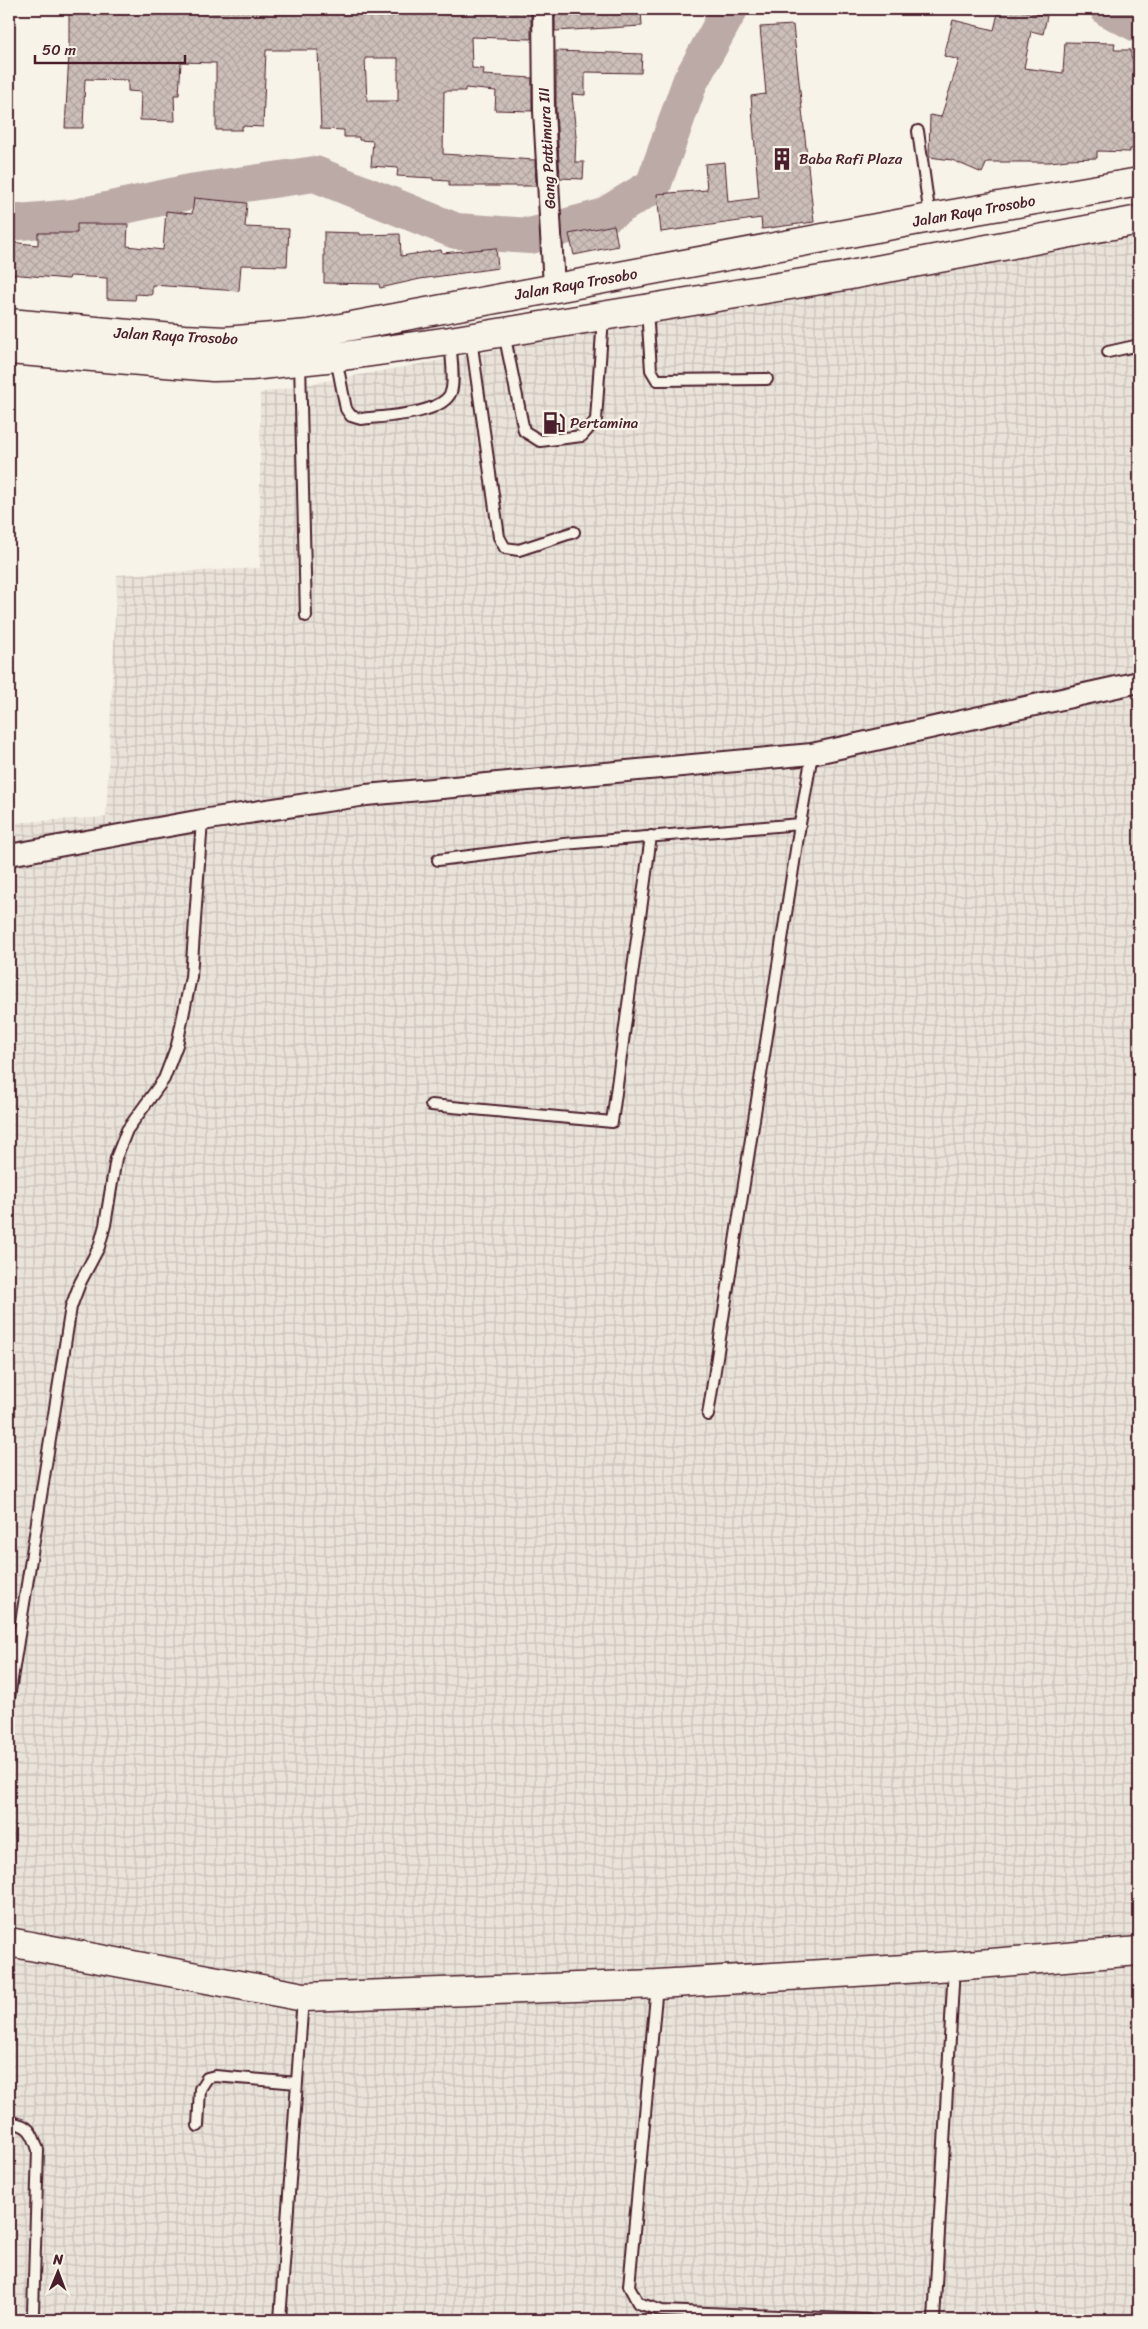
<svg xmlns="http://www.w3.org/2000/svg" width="1148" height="2329" viewBox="0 0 1148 2329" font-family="Sriracha,sans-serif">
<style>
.industrial{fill:url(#industrial-grid)}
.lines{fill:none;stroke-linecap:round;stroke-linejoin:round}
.river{stroke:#bcaaa7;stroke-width:36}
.building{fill:url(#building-cross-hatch);stroke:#4a1f2b;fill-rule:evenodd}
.lane-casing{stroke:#4a1f2b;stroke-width:14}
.street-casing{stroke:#4a1f2b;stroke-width:24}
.secondary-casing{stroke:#4a1f2b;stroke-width:31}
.highway-casing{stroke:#4a1f2b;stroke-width:31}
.lane{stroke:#f7f3e8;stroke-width:10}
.street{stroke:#f7f3e8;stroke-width:20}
.secondary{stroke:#f7f3e8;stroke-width:28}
.highway{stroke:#f7f3e8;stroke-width:28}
.labels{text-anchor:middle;stroke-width:4.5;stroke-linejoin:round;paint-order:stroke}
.street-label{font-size:15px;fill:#4a1f2b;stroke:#f7f3e8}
.poi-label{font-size:15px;fill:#4a1f2b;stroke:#f7f3e8;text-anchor:start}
</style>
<defs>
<pattern id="industrial-grid" width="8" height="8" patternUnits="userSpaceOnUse" patternTransform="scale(1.25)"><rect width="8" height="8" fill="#eae3da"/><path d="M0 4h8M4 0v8" fill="none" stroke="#cac2bb"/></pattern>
<pattern id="building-cross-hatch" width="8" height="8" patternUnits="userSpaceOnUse" patternTransform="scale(1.25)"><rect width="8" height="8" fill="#ccbfb9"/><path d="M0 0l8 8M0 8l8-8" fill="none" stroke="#b1a49f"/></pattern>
</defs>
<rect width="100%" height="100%" fill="#f7f3e8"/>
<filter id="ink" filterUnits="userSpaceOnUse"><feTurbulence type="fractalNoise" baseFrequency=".02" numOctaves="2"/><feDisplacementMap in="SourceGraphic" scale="10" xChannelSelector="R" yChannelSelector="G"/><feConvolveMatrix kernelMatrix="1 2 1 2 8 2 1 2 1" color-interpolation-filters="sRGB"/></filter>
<g filter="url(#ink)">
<path class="industrial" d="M 1139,233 L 1139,2302 L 1133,2320 L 9,2320 L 9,823 L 106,817 L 117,575 L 260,568 L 260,393 Z"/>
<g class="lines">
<path class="river" d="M 1108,9 L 1139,25
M 9,223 L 74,217 L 189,192 L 315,174 L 456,231 L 530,236 L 602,217 L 653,186 L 690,82 L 730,9"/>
</g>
<path class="building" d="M 69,9 L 316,9 L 316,10 L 531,9 L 531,39 L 471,37 L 472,68 L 484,69 L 483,75 L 532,78 L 532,111 L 495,110 L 496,91 L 465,88 L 465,91 L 444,91 L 443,154 L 535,160 L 536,186 L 449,186 L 449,181 L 433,180 L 433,178 L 397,176 L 398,168 L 371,166 L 373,141 L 359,140 L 359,137 L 344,137 L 344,130 L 321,129 L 318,50 L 266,50 L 263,127 L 242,126 L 242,130 L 216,130 L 216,63 L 181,62 L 179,95 L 174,95 L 175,121 L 140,120 L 141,92 L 128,91 L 128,80 L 85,79 L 83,128 L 65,128 L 69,54 ZM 365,58 L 398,58 L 398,101 L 367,101 Z
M 555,9 L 641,9 L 642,26 L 555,31 Z
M 999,9 L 1014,9 L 1047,16 L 1043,34 L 1031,31 L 1024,68 L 1063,73 L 1065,42 L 1115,43 L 1114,50 L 1131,50 L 1131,58 L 1139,59 L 1139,149 L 1130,149 L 1130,152 L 1097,151 L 1097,158 L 1068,159 L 1068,160 L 1050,162 L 987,162 L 982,173 L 952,160 L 929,157 L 930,115 L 941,117 L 959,60 L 944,56 L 953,20 L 994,30 Z
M 793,25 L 814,222 L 762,229 L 761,218 L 661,232 L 657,194 L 707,190 L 705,164 L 725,162 L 728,202 L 759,198 L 751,96 L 766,94 L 760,27 Z
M 556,51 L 642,54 L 641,73 L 585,72 L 585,95 L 572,94 L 576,136 L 575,162 L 584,162 L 583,179 L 560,178 L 556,111 Z
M 194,198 L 247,203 L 245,227 L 289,229 L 287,266 L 241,265 L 239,291 L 152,285 L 152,295 L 136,294 L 135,300 L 107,299 L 107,278 L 70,276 L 69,279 L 9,274 L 9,242 L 38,245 L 38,233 L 77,233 L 77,224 L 128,224 L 127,246 L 163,250 L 166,211 L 192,214 Z
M 614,225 L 618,246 L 574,255 L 569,234 Z
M 324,232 L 360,233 L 360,235 L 400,234 L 401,256 L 441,250 L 442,253 L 496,248 L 498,268 L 420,279 L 380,288 L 379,284 L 324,283 Z"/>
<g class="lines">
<defs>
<path id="lane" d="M 918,131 L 930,217
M 647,310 L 651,370 L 657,380 L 767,379
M 504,333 L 524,431 L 540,441 L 582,436 L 596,420 L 603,317
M 471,339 L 499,537 L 505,548 L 519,550 L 574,532
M 1108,352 L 1139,345
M 336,358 L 346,409 L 351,416 L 361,419 C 384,416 442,415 451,392 C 455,382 451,353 450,341
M 300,362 L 306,616
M 438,860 L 564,844 L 800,824 L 812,754
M 431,1105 L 612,1122 L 651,836
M 708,1415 L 800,824
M 9,1698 L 71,1307 L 80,1283 L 99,1247 L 105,1225 L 116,1158 L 127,1130 L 164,1079 L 177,1045 L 191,977 L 202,820
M 657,1985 L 629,2286 L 638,2303 L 662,2311 L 868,2320
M 9,2122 C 29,2125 32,2131 38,2150 L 33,2312
M 198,2126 L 200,2089 L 207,2078 L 215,2076 L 297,2083
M 280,2320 L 303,1998
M 934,2320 L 954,1967"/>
<path id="street" d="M 543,9 L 544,111 L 554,287
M 9,855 L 202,820 L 366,795 L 812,754 L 1139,682"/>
<path id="secondary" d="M 9,1942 L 304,1997 L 657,1984 L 954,1966 L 1139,1951"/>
<path id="highway" d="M 9,323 L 184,339 L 225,341 L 309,334 L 930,218 L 1139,182
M 9,350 L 213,367 L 251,366 L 336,357 L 450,341 L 845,276 L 1139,220"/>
</defs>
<use href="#lane" class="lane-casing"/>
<use href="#street" class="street-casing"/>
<use href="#secondary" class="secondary-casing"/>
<use href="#highway" class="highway-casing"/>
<use href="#lane" class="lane"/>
<use href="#street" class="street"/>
<use href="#secondary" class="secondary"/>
<use href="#highway" class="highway"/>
</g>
</g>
<defs>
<symbol id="building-bare" viewBox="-9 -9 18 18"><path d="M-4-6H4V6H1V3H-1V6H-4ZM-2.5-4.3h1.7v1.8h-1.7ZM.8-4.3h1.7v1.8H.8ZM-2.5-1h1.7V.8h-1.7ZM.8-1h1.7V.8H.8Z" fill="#4a1f2b" stroke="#f7f3e8" stroke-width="2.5" paint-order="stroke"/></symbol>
<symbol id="fuel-bare" viewBox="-9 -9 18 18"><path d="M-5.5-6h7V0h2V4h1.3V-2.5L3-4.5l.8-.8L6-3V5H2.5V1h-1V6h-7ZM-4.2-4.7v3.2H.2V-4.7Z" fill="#4a1f2b" stroke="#f7f3e8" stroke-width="2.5" paint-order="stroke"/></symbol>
</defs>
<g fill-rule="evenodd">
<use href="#building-bare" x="766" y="143" width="32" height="32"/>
<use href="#fuel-bare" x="538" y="407" width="32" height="32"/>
</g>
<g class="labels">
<g class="street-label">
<text transform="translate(547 148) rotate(-93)" y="5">Gang Pattimura III</text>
<text transform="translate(974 211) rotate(-10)" y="5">Jalan Raya Trosobo</text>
<text transform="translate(576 284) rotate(-10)" y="5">Jalan Raya Trosobo</text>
<text transform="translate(176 336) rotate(3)" y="5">Jalan Raya Trosobo</text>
</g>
<g class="poi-label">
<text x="799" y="164">Baba Rafi Plaza</text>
<text x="570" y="428">Pertamina</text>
</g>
</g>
<rect width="1148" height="2329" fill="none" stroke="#f7f3e8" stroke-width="30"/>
<rect x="15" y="15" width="1118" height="2299" fill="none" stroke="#4a1f2b" stroke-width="2" filter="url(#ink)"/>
<g transform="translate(58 2272) rotate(1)" stroke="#f7f3e8" stroke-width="4" paint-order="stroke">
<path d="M0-4L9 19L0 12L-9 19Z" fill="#4a1f2b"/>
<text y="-8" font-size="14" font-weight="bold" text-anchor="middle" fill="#4a1f2b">N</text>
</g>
<path d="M35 55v8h150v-8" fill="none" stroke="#4a1f2b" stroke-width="2.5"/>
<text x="42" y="55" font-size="15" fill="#4a1f2b" stroke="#f7f3e8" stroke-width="4" paint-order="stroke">50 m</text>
</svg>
